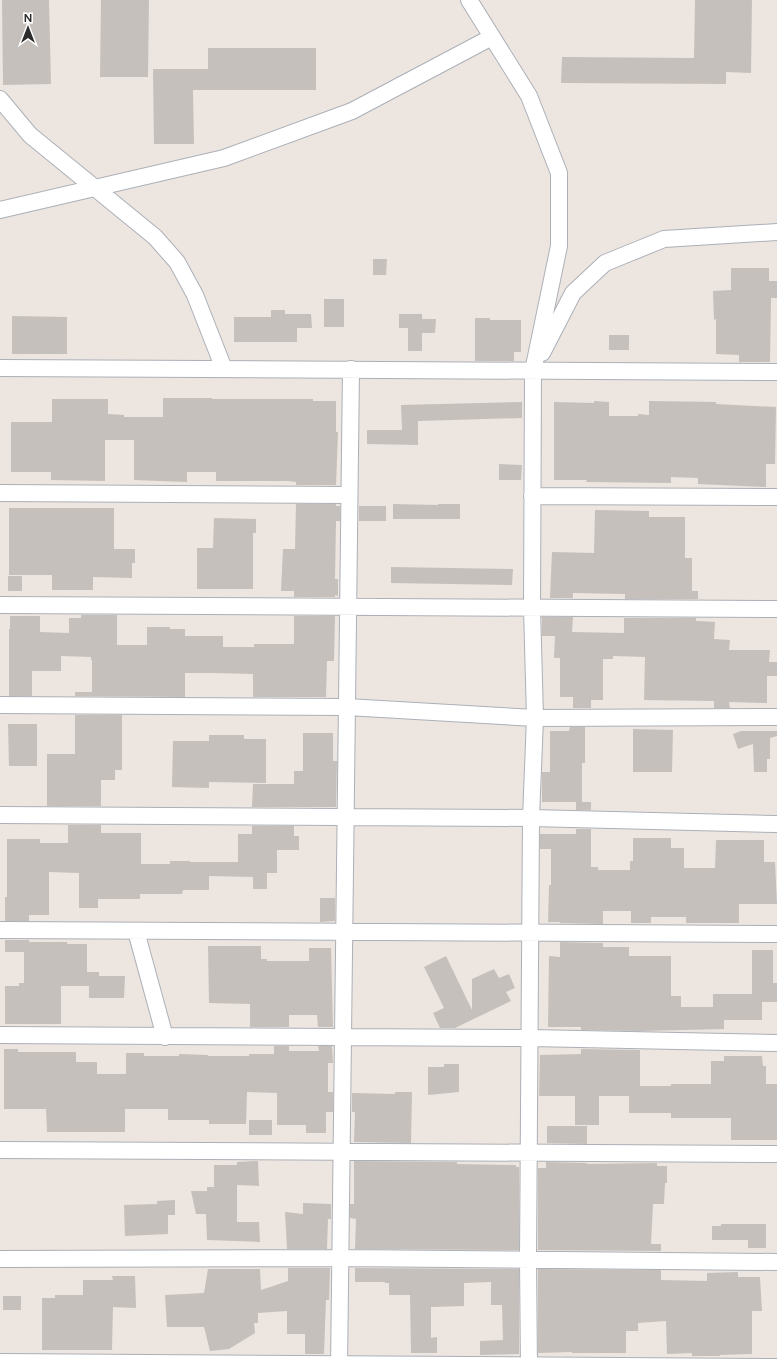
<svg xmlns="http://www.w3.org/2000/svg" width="777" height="1369" viewBox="0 0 777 1369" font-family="Figtree,sans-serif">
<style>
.building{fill:#c5c0bb}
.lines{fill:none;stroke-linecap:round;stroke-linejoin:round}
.minor-casing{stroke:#acb0b7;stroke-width:18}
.minor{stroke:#fff;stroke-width:16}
</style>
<rect width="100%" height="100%" fill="#ece5e0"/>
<path class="building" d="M 2,0 L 49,0 L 51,84 L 3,85 Z
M 101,0 L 149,0 L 148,77 L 100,77 Z
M 695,0 L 752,0 L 751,73 L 726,72 L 726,84 L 561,83 L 562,57 L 694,58 Z
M 208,48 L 316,48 L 316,90 L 193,90 L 194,144 L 154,144 L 153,69 L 208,69 Z
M 373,259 L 387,259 L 386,275 L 373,275 Z
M 731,268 L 769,268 L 769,281 L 777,281 L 777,298 L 771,298 L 770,362 L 739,362 L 739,355 L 716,354 L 716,319 L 714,320 L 713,291 L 731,290 Z
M 324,299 L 344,299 L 344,327 L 324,327 Z
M 271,310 L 285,310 L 285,314 L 311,314 L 312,328 L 297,328 L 297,342 L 234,342 L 234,317 L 271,317 Z
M 399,314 L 422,314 L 422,319 L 436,319 L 435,333 L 422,333 L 422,351 L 408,351 L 408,328 L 399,328 Z
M 12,316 L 67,317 L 67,354 L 12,354 Z
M 475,318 L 490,318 L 490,320 L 521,320 L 521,352 L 514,352 L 514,361 L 475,361 Z
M 609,335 L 629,335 L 629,350 L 609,350 Z
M 163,398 L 212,398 L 212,399 L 313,399 L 313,401 L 336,401 L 336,432 L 338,432 L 336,485 L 296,485 L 296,482 L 288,481 L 216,481 L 216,472 L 187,472 L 187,482 L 134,480 L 134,440 L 105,440 L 105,481 L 51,480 L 51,472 L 11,472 L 11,422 L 52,422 L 52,399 L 108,399 L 108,414 L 124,415 L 124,417 L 163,417 Z
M 594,401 L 609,402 L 609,416 L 638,416 L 638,414 L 649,415 L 649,401 L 716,402 L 716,404 L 776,407 L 775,464 L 766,464 L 766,487 L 698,484 L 698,478 L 671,477 L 671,483 L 586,482 L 587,480 L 554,480 L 554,402 L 594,403 Z
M 522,402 L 522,418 L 418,421 L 418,445 L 367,444 L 367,430 L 402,430 L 401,405 Z
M 499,464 L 522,465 L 521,480 L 499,480 Z
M 296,504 L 336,504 L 336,506 L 340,506 L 340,521 L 336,521 L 335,579 L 338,579 L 338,596 L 335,595 L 335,597 L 294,597 L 294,591 L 281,591 L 283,549 L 295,549 Z
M 393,504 L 438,505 L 438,504 L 460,504 L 460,519 L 393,519 Z
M 359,506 L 386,506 L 386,521 L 359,521 Z
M 9,508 L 114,508 L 114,549 L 135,549 L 135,563 L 132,563 L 132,578 L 93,577 L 93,590 L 52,590 L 52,575 L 9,575 Z
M 595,510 L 649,511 L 649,517 L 685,517 L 685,558 L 692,558 L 692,591 L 698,591 L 698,599 L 625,599 L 625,594 L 573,593 L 573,598 L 550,598 L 552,552 L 594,553 Z
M 214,518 L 256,519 L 256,533 L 253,533 L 253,589 L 197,589 L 197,548 L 213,548 Z
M 391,567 L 513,569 L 512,585 L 391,583 Z
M 8,576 L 22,576 L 22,591 L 8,591 Z
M 81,615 L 117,615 L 117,645 L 147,645 L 147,627 L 170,627 L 170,629 L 185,629 L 185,636 L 223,636 L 223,647 L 254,647 L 254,644 L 294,644 L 294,616 L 335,616 L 334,661 L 327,661 L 326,697 L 253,697 L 253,674 L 213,673 L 185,673 L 185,697 L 75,696 L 75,692 L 92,692 L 92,660 L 91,660 L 91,657 L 61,656 L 61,671 L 32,671 L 32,696 L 9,696 L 9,629 L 10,629 L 10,616 L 40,616 L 40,632 L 69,633 L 69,618 L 81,618 Z
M 542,617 L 573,617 L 572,632 L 624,633 L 624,618 L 696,618 L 696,621 L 699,621 L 715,622 L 714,639 L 730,640 L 729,650 L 770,650 L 769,662 L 777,662 L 777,676 L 767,676 L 767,703 L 729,702 L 730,708 L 714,708 L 714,701 L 644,700 L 645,657 L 613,656 L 613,659 L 603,659 L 603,700 L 591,700 L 591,708 L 573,708 L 573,697 L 560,697 L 560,658 L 554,658 L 555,636 L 542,636 Z
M 75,715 L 122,715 L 122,770 L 115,770 L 115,780 L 101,780 L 101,806 L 47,806 L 47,754 L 75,754 Z
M 8,724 L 37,724 L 37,766 L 9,766 Z
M 570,727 L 585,727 L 585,763 L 582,763 L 582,802 L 591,802 L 591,810 L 576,810 L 576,802 L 542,802 L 542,772 L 550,772 L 550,731 L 569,731 Z
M 633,729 L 673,730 L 672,772 L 633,772 Z
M 741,731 L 777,731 L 777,736 L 770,738 L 770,759 L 767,759 L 767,772 L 754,772 L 753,744 L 738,749 L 733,734 Z
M 303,733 L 333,733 L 333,761 L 337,761 L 336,807 L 252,807 L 253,784 L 294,784 L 294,771 L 303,771 Z
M 209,735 L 244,735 L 244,739 L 266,739 L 266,783 L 209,782 L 209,788 L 172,787 L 173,741 L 209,741 Z
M 68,825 L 101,825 L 101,833 L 141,833 L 141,864 L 170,864 L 170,861 L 190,861 L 190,862 L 238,862 L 238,834 L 252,834 L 252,826 L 294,826 L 294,836 L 299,836 L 299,850 L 277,850 L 277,873 L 267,873 L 267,889 L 253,889 L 253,877 L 209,876 L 209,890 L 183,890 L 182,894 L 140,894 L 140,899 L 98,899 L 98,908 L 79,908 L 79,873 L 49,872 L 49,915 L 29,915 L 29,921 L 5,921 L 5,897 L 7,897 L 7,839 L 40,839 L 40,843 L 68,843 Z
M 576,829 L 591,829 L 591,867 L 598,867 L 598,870 L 630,870 L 630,861 L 633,861 L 633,838 L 671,838 L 671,848 L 684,848 L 684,868 L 715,868 L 716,840 L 764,840 L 764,862 L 775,862 L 777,904 L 739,904 L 739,923 L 686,923 L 686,917 L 651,917 L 651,923 L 631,923 L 631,911 L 603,911 L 603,924 L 560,923 L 560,922 L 548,922 L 549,885 L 551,885 L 551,849 L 540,849 L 540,834 L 576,834 Z
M 320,898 L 335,898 L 335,921 L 320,922 Z
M 5,940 L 29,940 L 29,942 L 67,942 L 67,944 L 87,944 L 87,972 L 99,972 L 99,976 L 125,976 L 124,998 L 89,998 L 89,986 L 61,986 L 61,1024 L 5,1024 L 5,986 L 19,986 L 19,983 L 24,983 L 24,952 L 5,952 Z
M 560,942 L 603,943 L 603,947 L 629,947 L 629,956 L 671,956 L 671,996 L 681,996 L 681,1007 L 713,1007 L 713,994 L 752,994 L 752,950 L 773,950 L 773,983 L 777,983 L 777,1002 L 762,1002 L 762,1020 L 724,1020 L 724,1029 L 640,1031 L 581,1030 L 581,1027 L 548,1027 L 549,956 L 560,957 Z
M 208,946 L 261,946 L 261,959 L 267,959 L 267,961 L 309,961 L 309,948 L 331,948 L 333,1027 L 318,1027 L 317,1015 L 289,1015 L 289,1027 L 250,1027 L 250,1004 L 209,1003 Z
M 446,956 L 472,1010 L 472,979 L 494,969 L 499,978 L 509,974 L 515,988 L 506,992 L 511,1001 L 455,1028 L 440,1028 L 433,1013 L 444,1008 L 424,967 Z
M 274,1046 L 289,1046 L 289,1051 L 319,1051 L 318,1046 L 332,1046 L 333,1063 L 328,1063 L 328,1092 L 333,1092 L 333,1112 L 326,1112 L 326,1133 L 306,1133 L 306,1125 L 277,1125 L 277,1093 L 247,1092 L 246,1124 L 209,1124 L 209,1120 L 168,1120 L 168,1109 L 125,1109 L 125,1132 L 47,1132 L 46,1109 L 4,1109 L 4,1049 L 18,1049 L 18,1052 L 76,1052 L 76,1062 L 97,1062 L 97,1074 L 126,1074 L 126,1053 L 144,1053 L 144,1056 L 179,1056 L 179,1054 L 208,1055 L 208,1056 L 249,1056 L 249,1054 L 274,1054 Z
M 581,1049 L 640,1050 L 640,1086 L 671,1086 L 671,1084 L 711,1084 L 711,1061 L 724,1061 L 724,1056 L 762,1056 L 763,1066 L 766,1066 L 766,1084 L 777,1084 L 777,1140 L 731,1140 L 731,1118 L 671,1118 L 671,1113 L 629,1113 L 629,1096 L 599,1096 L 599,1125 L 575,1125 L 575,1096 L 539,1096 L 540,1055 L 581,1054 Z
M 444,1064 L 459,1064 L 459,1092 L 428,1095 L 428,1067 L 444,1067 Z
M 395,1092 L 412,1092 L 411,1143 L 354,1142 L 355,1112 L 352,1112 L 352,1093 L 395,1094 Z
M 249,1120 L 272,1120 L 272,1135 L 249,1135 Z
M 547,1126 L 587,1126 L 587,1144 L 547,1143 Z
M 258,1161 L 259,1186 L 237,1185 L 237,1222 L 259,1222 L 260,1242 L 207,1240 L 206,1215 L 206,1214 L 196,1214 L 191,1191 L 207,1191 L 207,1187 L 214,1187 L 214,1165 L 237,1165 L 237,1162 Z
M 354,1161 L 457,1162 L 457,1164 L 516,1165 L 516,1167 L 519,1167 L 519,1250 L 355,1249 L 356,1219 L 350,1218 L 350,1204 L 354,1204 Z
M 546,1162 L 587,1163 L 587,1164 L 657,1163 L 657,1166 L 667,1166 L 667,1183 L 665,1183 L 664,1204 L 653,1204 L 651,1244 L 661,1244 L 661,1251 L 538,1250 L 538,1168 L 546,1168 Z
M 175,1200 L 175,1215 L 168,1215 L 168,1234 L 125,1236 L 124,1205 L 157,1204 L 157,1201 Z
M 303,1203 L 331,1204 L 331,1219 L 328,1219 L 327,1249 L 287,1249 L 285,1212 L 303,1214 Z
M 721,1224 L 766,1224 L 766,1248 L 748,1248 L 748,1240 L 712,1240 L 712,1226 L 721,1226 Z
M 288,1268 L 330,1268 L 329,1300 L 326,1300 L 324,1354 L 305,1354 L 305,1334 L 287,1334 L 287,1311 L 258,1313 L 258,1323 L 254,1323 L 255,1333 L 229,1349 L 210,1351 L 204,1327 L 167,1327 L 165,1295 L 204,1293 L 208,1269 L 260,1269 L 261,1290 L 288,1281 Z
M 355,1268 L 519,1269 L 519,1354 L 480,1355 L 480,1341 L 503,1340 L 502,1305 L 491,1305 L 491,1282 L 464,1283 L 464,1306 L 431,1307 L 431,1338 L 437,1337 L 437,1353 L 411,1353 L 410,1295 L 389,1295 L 389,1283 L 385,1283 L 385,1282 L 355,1282 Z
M 538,1269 L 661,1270 L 661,1280 L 707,1281 L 707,1273 L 738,1272 L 738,1277 L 760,1277 L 762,1311 L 752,1311 L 752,1354 L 720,1355 L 720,1356 L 692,1356 L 692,1353 L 667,1354 L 666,1321 L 638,1323 L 638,1331 L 626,1331 L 626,1353 L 572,1353 L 572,1352 L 538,1353 Z
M 112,1276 L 135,1276 L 136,1308 L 113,1307 L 112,1350 L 42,1350 L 42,1298 L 55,1298 L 55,1295 L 83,1295 L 83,1280 L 113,1280 Z
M 3,1296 L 21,1296 L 21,1310 L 3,1310 Z"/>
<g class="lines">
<defs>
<path id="minor" d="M 469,0 L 529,96 L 559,173 L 559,246 L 533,371 L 532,608 L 535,718 L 531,818 L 528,1259 L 529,1369
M 0,99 L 30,135 L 155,237 L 177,262 L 195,295 L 224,369
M 0,210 L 224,158 L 352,111 L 492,37
M 542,353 L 573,293 L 605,263 L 664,239 L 777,232
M 0,368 L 777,372
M 0,493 L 349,495
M 532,496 L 777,497
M 0,605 L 777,609
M 0,705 L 347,707 L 535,718 L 777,717
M 0,815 L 531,818 L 777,824
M 0,930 L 777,934
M 136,931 L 165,1037
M 0,1035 L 530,1038 L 777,1043
M 0,1150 L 777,1154
M 0,1259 L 341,1258 L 777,1262
M 0,1362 L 777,1367
M 339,1369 L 351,369"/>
</defs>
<use href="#minor" class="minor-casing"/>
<use href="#minor" class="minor"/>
</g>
<g transform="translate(28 28)" stroke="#ffffff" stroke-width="3" paint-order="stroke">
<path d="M0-3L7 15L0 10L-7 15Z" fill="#2c2c2c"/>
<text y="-6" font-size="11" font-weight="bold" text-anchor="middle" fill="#2c2c2c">N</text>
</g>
</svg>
